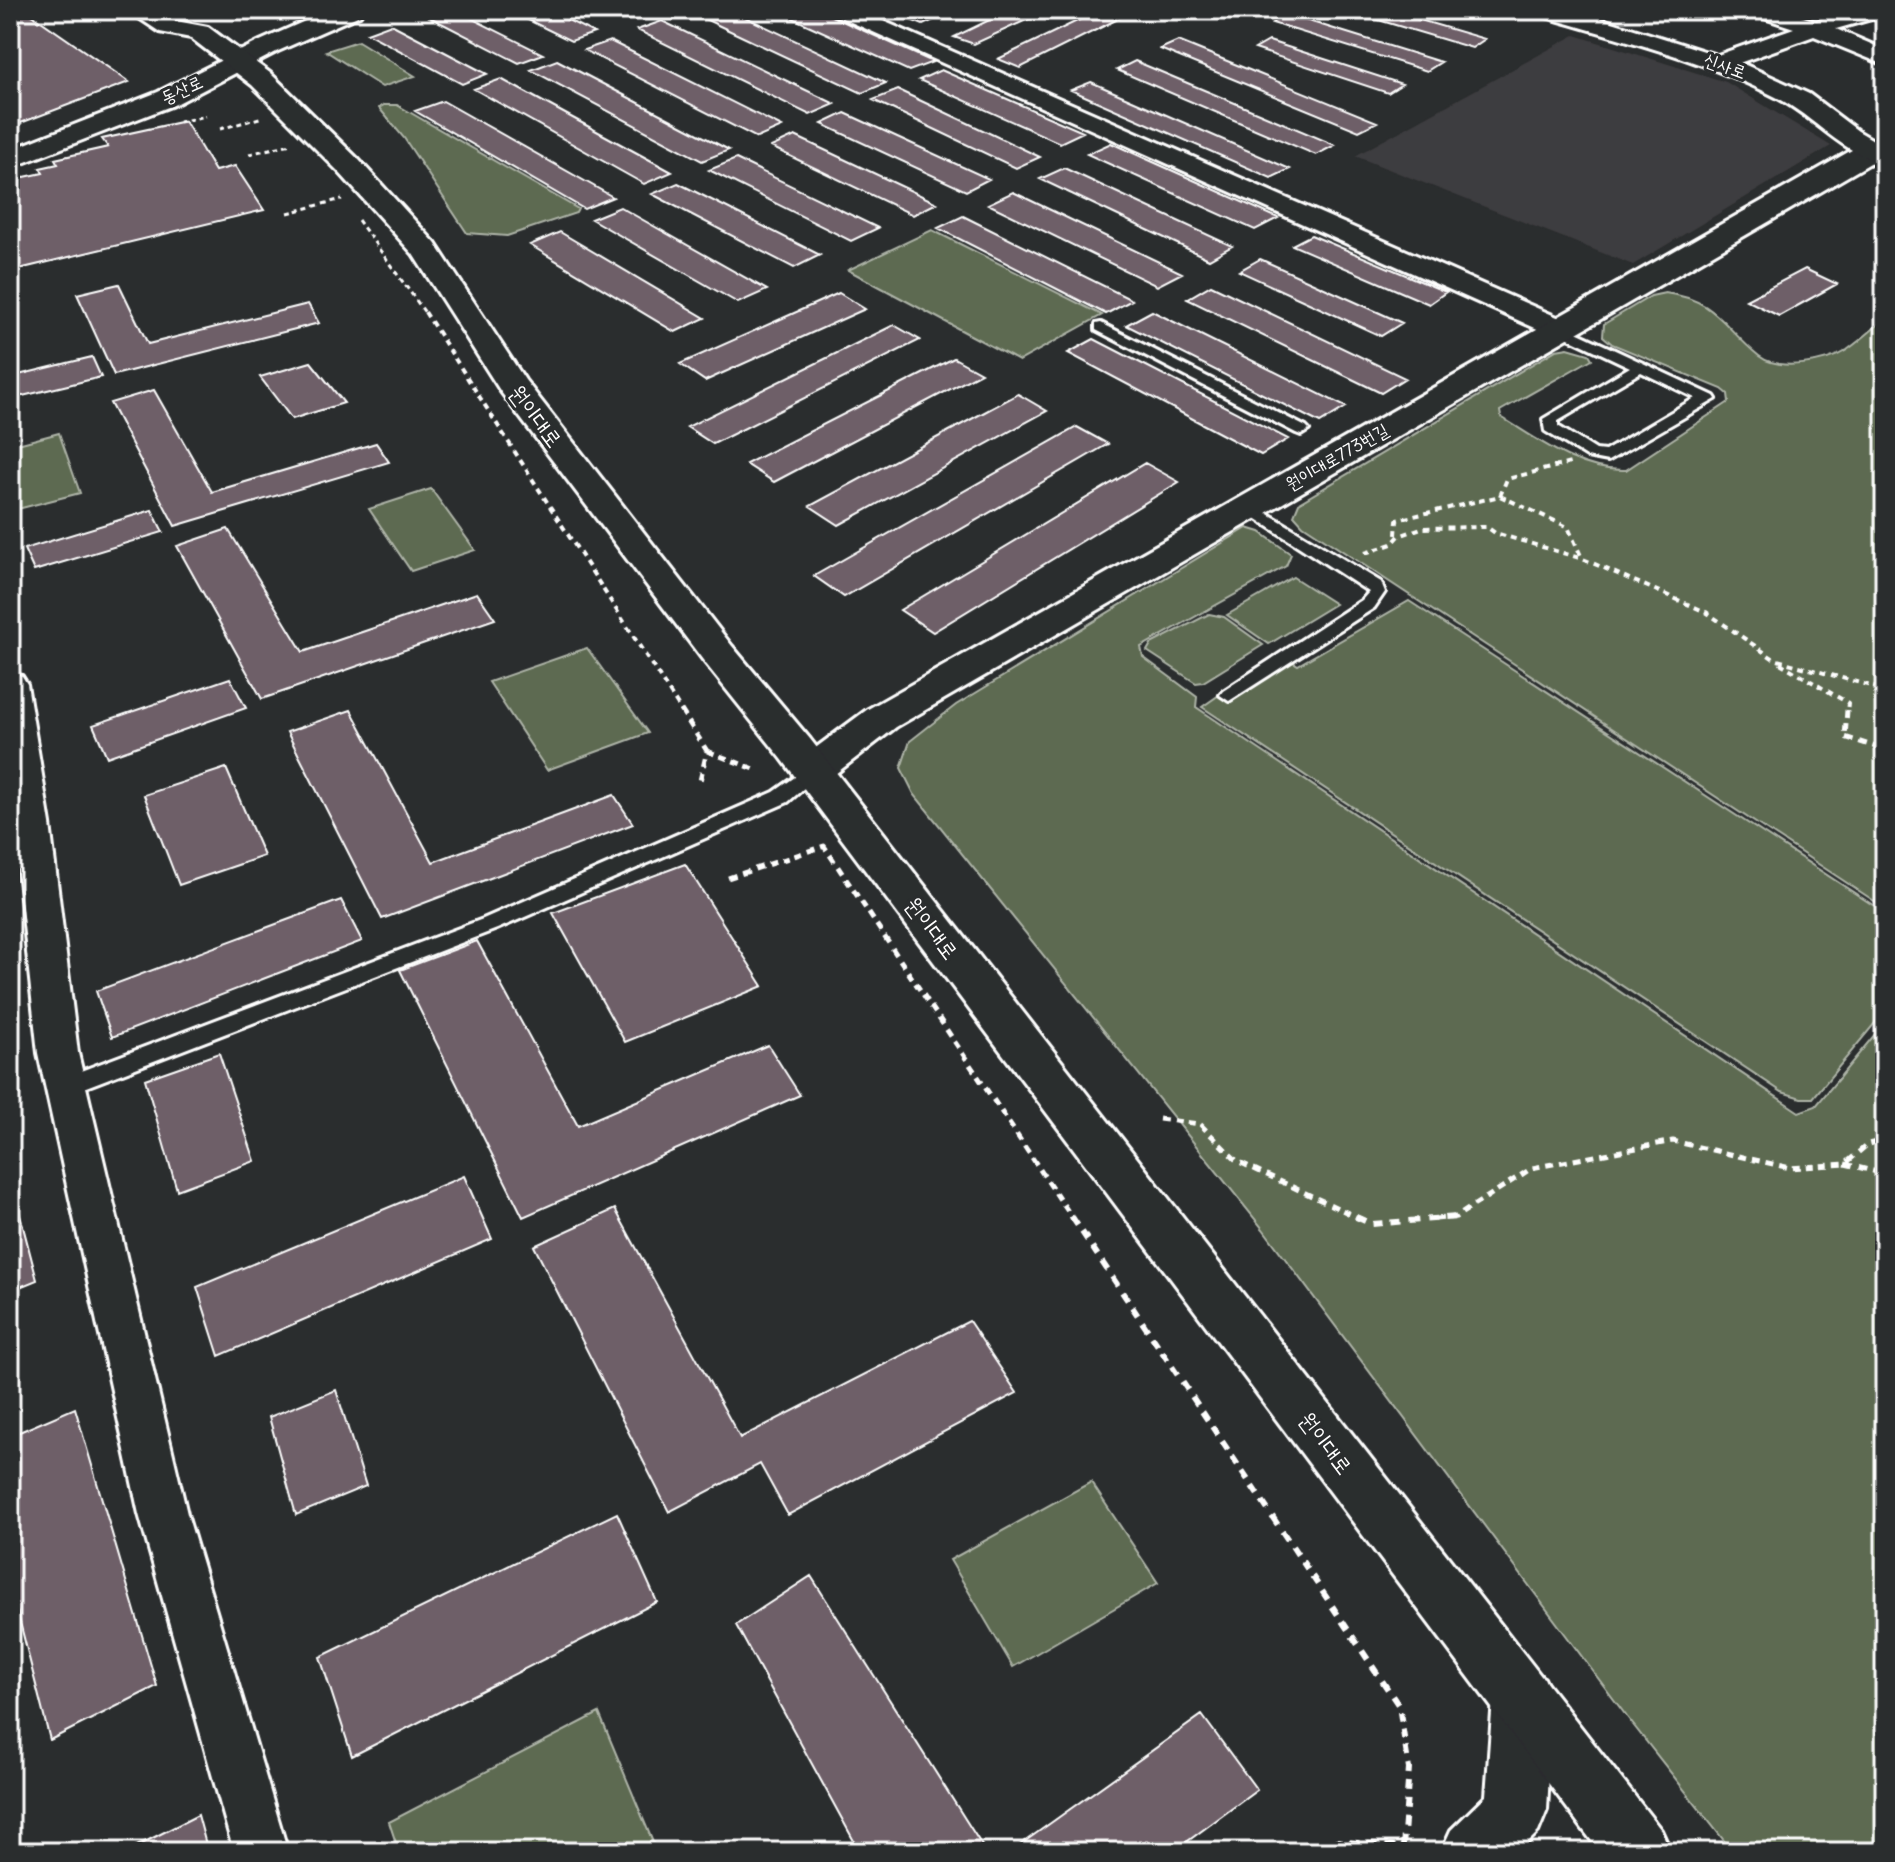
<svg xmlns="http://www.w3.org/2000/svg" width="1895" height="1862" viewBox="0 0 1895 1862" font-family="Delius,'Poor Story',sans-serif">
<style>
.built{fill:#3e3c3f}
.green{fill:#5d6a51;stroke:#aeb4a8;stroke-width:2}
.building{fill:#6e5e68;stroke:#fff;stroke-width:2}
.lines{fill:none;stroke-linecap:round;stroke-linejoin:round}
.service-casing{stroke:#fff;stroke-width:6}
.minor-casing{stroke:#fff;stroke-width:6}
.tertiary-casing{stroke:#fff;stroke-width:6}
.secondary-casing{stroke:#fff;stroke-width:6}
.primary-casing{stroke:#fff;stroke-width:6}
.path-far3{stroke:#fff;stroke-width:3;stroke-dasharray:5 4;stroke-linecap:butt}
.path-far2{stroke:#fff;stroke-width:4;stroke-dasharray:6 5;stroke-linecap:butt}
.path-far1{stroke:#fff;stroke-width:5;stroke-dasharray:8 6;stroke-linecap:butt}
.path{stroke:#fff;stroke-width:6;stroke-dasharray:10 8;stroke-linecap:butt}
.service{fill:#2a2d2e;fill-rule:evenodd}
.minor{fill:#2a2d2e;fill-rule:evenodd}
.tertiary{fill:#2a2d2e;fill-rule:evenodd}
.secondary{fill:#2a2d2e;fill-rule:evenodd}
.primary{fill:#2a2d2e;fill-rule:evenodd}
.labels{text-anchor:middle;stroke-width:6;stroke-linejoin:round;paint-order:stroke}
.far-street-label{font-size:18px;fill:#fff;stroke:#2a2d2e}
.street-label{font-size:22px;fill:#fff;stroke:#2a2d2e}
</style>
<rect width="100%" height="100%" fill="#2a2d2e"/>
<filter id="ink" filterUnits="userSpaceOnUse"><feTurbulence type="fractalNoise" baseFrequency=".0125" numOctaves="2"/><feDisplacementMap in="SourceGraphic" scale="16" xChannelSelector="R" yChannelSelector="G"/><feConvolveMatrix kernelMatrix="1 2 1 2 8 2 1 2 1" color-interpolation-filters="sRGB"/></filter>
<g filter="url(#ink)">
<path class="built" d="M 1575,35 L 1726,82 L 1831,146 L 1633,265 L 1355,156 Z"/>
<path class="green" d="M 358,41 L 415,76 L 382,87 L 326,51 Z
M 384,105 L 397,105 L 578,209 L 576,213 L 507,236 L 467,233 L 404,138 L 379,108 Z
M 932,230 L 1102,315 L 1019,361 L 848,270 Z
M 1665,293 C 1716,299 1723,327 1759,356 C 1779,372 1827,363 1847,350 C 1860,341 1873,329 1885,319 L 1885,908 L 1303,525 L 1294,515 L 1299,503 L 1556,350 L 1568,348 L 1589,354 L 1592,359 L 1500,411 L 1501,417 C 1539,440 1580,472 1626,470 L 1729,402 L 1728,394 L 1722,389 L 1612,344 L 1603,336 L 1604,324 L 1651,296 Z
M 59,433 L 80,493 L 10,511 L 10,446 Z
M 431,489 L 475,550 L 411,571 L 369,509 Z
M 1247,528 L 1260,532 L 1291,554 L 1286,566 L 1141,647 L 1143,657 L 1197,697 L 1196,707 L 1799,1112 L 1816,1106 L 1885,1022 L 1885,1852 L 1733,1852 L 1627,1717 L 1263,1229 L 914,794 L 901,768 L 910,741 L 956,705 Z
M 1293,577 L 1335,604 L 1269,644 L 1227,615 Z
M 1409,601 L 1885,913 L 1885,1011 L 1813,1098 L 1801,1098 L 1782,1092 L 1202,707 L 1279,653 L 1298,665 Z
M 1209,614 L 1224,617 L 1263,645 L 1203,682 L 1196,683 L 1147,651 L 1151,644 Z
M 587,648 L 648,733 L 547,770 L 489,682 Z
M 1091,1482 L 1158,1583 L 1013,1667 L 950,1560 Z
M 599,1713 L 657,1852 L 399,1852 L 389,1822 Z"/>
<path class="building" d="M 10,10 L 25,10 L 129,82 L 10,127 Z
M 416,10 L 455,10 L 543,54 L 519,63 Z
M 508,10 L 548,10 L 594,33 L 571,41 Z
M 730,10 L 886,83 L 862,93 L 688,11 Z
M 775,10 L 818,10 L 933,62 L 909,71 Z
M 918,10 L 956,10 L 923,25 L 903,17 Z
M 1010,10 L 1048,10 L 974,44 L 954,37 Z
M 1100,10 L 1136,10 L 1020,68 L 998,59 Z
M 1345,10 L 1386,10 L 1485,39 L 1472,48 Z
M 1286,14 L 1441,62 L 1427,71 L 1272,23 Z
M 662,21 L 835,104 L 810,115 L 637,30 Z
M 391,24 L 487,74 L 462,84 L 367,33 Z
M 610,41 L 782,127 L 757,138 L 584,50 Z
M 1178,41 L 1377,122 L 1359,131 L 1160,49 Z
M 1269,41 L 1402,84 L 1388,93 L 1255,49 Z
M 557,60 L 729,150 L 702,161 L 531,70 Z
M 1135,61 L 1335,145 L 1316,155 L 1117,70 Z
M 941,70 L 1083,132 L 1060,143 L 919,80 Z
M 501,79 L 672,172 L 644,184 L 474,89 Z
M 1091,82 L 1290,169 L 1271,178 L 1071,90 Z
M 898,90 L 1040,157 L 1016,168 L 873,100 Z
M 443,101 L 613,197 L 584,209 L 415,111 Z
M 845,113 L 989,179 L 966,191 L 822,124 Z
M 185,121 L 215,171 L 235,166 L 264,210 L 19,269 L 10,251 L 10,180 L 43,173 L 40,168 L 58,164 L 55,159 L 108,147 L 102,139 Z
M 795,136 L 937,203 L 913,215 L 771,147 Z
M 1111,143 L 1278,218 L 1255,230 L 1087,154 Z
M 736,159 L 878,228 L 851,241 L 709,170 Z
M 1064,168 L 1232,246 L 1209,259 L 1040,179 Z
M 678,183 L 820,255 L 794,268 L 652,194 Z
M 1013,192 L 1182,273 L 1157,286 L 988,204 Z
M 620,207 L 767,290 L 738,303 L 591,219 Z
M 963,216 L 1132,300 L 1106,314 L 938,228 Z
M 560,232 L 705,318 L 675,332 L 530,245 Z
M 1311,235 L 1446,292 L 1429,304 L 1292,245 Z
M 1260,259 L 1402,323 L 1381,336 L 1239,271 Z
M 1805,269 L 1837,284 L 1779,316 L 1746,300 Z
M 119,284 L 148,344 L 308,304 L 319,323 L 114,375 L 77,294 Z
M 1211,285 L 1405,378 L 1381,393 L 1187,299 Z
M 839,293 L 865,309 L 705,381 L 680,364 Z
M 1152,311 L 1346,407 L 1320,423 L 1126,325 Z
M 894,325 L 920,340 L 713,444 L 687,427 Z
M 1094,339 L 1288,439 L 1261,455 L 1068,353 Z
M 92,357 L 101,377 L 10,399 L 10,377 Z
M 954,358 L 981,373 L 774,482 L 746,464 Z
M 311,362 L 344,403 L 292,419 L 260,377 Z
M 154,390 L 212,492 L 376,443 L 389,462 L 175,526 L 110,403 Z
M 1018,394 L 1047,411 L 839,525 L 810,506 Z
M 1077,427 L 1108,444 L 844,597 L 814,576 Z
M 1145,463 L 1179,482 L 933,632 L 900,610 Z
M 152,510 L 163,532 L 34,571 L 24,549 Z
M 228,529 L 303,652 L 477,593 L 495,619 L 262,699 L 177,546 Z
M 230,678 L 246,708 L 107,757 L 93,725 Z
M 351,710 L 433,862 L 614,795 L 633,824 L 382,919 L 287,732 Z
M 226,768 L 264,856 L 179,885 L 144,795 Z
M 685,864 L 763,986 L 625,1042 L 553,913 Z
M 341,900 L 362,941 L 112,1037 L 96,991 Z
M 477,941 L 578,1126 L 768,1045 L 800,1095 L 523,1217 L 400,970 Z
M 219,1053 L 255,1161 L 177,1190 L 145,1079 Z
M 464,1176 L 492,1239 L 219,1356 L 197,1287 Z
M 10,1177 L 37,1280 L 10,1291 Z
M 615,1209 L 740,1438 L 969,1321 L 1017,1393 L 788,1515 L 760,1464 L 669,1512 L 534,1246 Z
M 336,1390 L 366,1486 L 296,1515 L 269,1417 Z
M 75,1408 L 157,1686 L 50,1740 L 10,1583 L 10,1436 Z
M 617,1513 L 657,1602 L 352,1756 L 320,1657 Z
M 811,1576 L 986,1852 L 860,1852 L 736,1625 Z
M 1202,1715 L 1257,1790 L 1173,1852 L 1010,1852 Z
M 198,1815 L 208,1852 L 125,1852 Z"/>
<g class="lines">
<defs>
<path id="service" d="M 1101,323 L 1306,427 L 1309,430 L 1301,435 L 1296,433 L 1096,330 L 1096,324 Z
M 1561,325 L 1714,396 L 1716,399 L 1608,461 L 1587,457 L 1545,431 L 1543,419 L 1630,367 L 1556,332 L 1554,329 ZM 1641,372 L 1695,398 L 1605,451 L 1596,450 L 1558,426 L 1558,421 Z
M 1249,502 L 1381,582 L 1385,592 L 1374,608 L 1229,701 L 1220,695 L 1223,691 L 1362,600 L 1369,592 L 1243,510 L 1243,504 Z
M 812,765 L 821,771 L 819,775 L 788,802 L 497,929 L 73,1092 L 65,1095 L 57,1092 L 54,1086 L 57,1080 L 483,919 L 774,792 Z"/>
<path id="minor" d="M 829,10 L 858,10 L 1571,323 L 1575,329 L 1571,335 L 1551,335 L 833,14 Z
M 1748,10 L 1781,10 L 1816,21 L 1856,10 L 1885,10 L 1885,15 L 1836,29 L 1885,50 L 1885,65 L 1814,36 L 1728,67 L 1712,67 L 1709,62 L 1712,57 L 1794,28 L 1752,14 Z
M 10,673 L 22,676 L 27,684 L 50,824 L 78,1053 L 187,1514 L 288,1852 L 234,1852 L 139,1514 L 38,1053 L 10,797 Z"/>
<path id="tertiary" d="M 1869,144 L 1879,146 L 1883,152 L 1879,158 L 896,727 L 826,781 L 812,785 L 798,781 L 792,771 L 798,761 L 868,709 L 1859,146 Z
M 1523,1669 L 1544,1678 L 1553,1699 L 1547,1810 L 1538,1832 L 1518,1852 L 1441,1852 L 1451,1830 L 1486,1796 L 1493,1699 L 1502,1678 Z"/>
<path id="secondary" d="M 330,10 L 363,10 L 360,15 L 278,51 L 176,104 L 10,168 L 10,150 L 158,92 L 260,41 Z
M 1536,10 L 1574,10 L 1739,62 L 1809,94 L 1858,131 L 1885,147 L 1885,164 C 1841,153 1815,117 1776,97 C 1702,59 1619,39 1539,15 Z"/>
<path id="primary" d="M 127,10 L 157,10 L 176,21 L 208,27 L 270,73 L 359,160 L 435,243 L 525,380 L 732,646 L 810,739 L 1661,1830 L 1671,1852 L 1600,1852 L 782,759 L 706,664 L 501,392 L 413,254 L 339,172 L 252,85 L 191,38 L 160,32 Z"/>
</defs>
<use href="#service" class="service-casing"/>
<use href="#minor" class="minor-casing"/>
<use href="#tertiary" class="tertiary-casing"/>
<use href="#secondary" class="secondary-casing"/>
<use href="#primary" class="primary-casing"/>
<path class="path-far3" d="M 179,122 L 206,116
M 220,129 L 263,117
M 249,154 L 291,144
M 288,213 L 342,199
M 358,220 L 426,314"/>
<path class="path-far2" d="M 425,312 L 682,712
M 1500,496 L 1507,479 L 1570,463
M 1396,535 L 1397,520 L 1500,496 L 1568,527 L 1582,558
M 1365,553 L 1392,544 L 1399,536 L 1421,528 L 1487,527 L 1495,533 L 1583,559 L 1706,612 L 1774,659 L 1885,690
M 1780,663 L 1848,703 L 1847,712"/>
<path class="path-far1" d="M 681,710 L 707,751 L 699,785
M 1847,710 L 1845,737 L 1885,750
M 707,751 L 757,770
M 728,878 L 824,846 L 1073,1219
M 1159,1119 L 1200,1124 L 1237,1161 L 1361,1219
M 1845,1164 L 1885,1174
M 1435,1219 L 1456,1217 L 1532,1168 L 1673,1141 L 1790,1168 L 1845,1164 L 1868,1144 L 1885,1140"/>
<path class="path" d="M 1072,1217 L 1399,1706 L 1409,1769 L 1403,1847 L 1335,1841
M 1356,1217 L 1372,1224 L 1456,1217"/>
<use href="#service" class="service"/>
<use href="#minor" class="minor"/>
<use href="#tertiary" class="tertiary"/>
<use href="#secondary" class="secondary"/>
<use href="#primary" class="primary"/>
</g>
</g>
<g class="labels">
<g class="far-street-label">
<text transform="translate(1725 66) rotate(20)" y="6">신사로</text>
<text transform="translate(182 90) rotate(-25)" y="6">동산로</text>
<text transform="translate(1337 457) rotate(-30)" y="6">원이대로773번길</text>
</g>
<g class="street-label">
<text transform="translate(536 416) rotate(53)" y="8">원이대로</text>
<text transform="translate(932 928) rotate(53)" y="8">원이대로</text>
<text transform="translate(1326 1443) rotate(53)" y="8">원이대로</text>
</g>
</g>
<rect width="1895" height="1862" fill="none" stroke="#2a2d2e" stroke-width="40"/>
<rect x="20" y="20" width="1855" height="1822" fill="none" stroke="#fff" stroke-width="3" filter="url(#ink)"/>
</svg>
